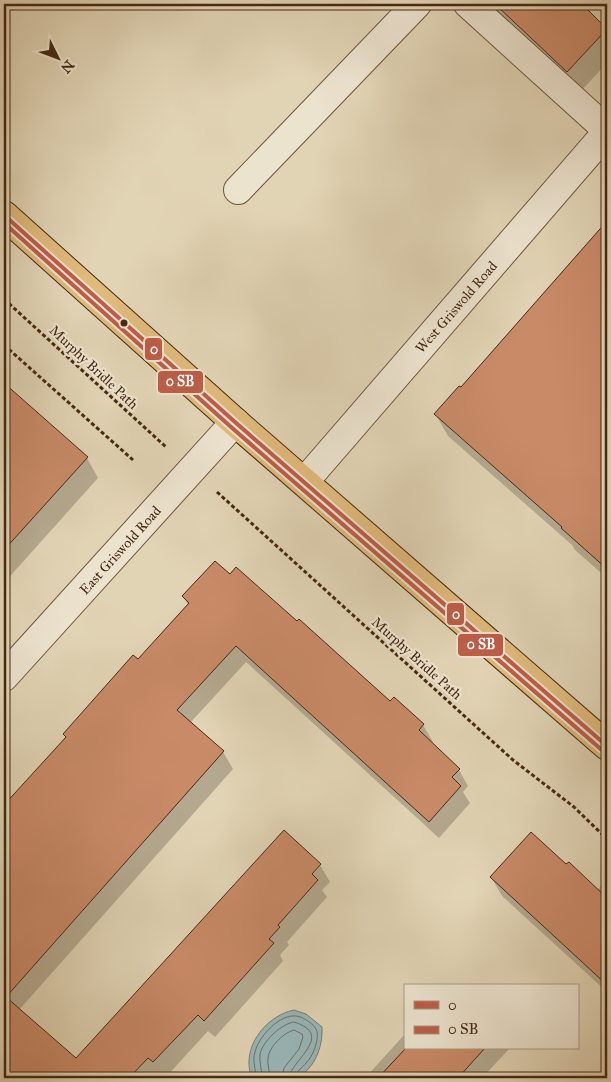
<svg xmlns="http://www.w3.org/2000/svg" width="611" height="1082" viewBox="0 0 611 1082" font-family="'IM FELL Great Primer',serif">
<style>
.water{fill:#98b6b7;stroke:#787e75}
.shadow{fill:#0003}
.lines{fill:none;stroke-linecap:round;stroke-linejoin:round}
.shore{stroke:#707065;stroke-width:1}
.building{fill:#c98a68;stroke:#472913}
.minor-casing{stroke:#6e543c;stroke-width:30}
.major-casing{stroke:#472913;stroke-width:30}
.path{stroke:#472913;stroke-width:3;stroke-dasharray:4 2.5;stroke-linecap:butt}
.minor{stroke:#ece3cf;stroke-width:28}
.major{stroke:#e0ba7a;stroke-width:28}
.bus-1-casing{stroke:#ece3cf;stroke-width:8}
.bus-2-casing{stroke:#ece3cf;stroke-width:8}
.bus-1{stroke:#be5d49;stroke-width:4}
.bus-2{stroke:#be5d49;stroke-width:4}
.bus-dot{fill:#472913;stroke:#ece3cf;stroke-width:2}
.labels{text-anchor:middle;stroke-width:4.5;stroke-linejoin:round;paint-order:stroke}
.street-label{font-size:14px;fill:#472913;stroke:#ece3cf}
.line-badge{stroke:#ece3cf;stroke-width:2}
.badge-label{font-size:14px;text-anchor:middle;font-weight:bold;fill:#fff}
</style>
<rect width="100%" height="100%" fill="#e1d4b5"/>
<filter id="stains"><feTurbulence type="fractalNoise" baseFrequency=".004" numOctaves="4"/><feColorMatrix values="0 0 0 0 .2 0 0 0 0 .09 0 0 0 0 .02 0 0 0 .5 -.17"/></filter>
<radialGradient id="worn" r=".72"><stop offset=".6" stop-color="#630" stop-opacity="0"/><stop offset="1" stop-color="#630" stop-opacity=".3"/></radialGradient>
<path class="water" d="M 294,1010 L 306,1014 L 322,1027 C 323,1047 315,1068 297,1078 L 252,1078 C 240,1049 265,1016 294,1010 Z"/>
<path class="shadow" d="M 486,4 L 580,4 L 607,30 L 607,63 L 580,92 Z
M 607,223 L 607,578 L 575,550 L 572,545 L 448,436 L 436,415 Z
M 4,384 L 87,458 L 98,478 L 4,583 Z
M 183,596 L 391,703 L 395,699 L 423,725 L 433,742 L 432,744 L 459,770 L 468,786 L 463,792 L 470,803 L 439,838 L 246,662 L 190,723 L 223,752 L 233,769 L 19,1010 L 76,1060 L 320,865 L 330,882 L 322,890 L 327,897 L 287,942 L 289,945 L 280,955 L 283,961 L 215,1037 L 208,1031 L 165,1078 L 4,1078 L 4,810 L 188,605 Z
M 566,866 L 597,890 L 602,885 L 607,890 L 607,992 L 502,896 L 491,877 Z
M 405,1034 L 405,1048 L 510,1048 L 482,1078 L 365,1078 Z
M 607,1070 L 607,1078 L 600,1078 Z"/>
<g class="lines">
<path class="shore" d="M 256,1078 C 256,1069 252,1061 255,1052 C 258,1038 277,1017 292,1016 C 300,1015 307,1020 313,1025 C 317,1029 318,1033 317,1039 C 316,1047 312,1057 306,1063 C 302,1068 296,1071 296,1078
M 262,1078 C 262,1070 259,1062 260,1054 C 263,1041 281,1024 294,1022 C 336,1035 290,1061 289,1078
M 270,1078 C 270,1072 267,1065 268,1058 C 269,1047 283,1033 294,1030 L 302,1034 L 303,1037 L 299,1049 L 284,1068 L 282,1078"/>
</g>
<path class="building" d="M 495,4 L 582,4 L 607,29 L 567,72 Z
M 607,221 L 607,569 L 561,528 L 562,527 L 434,414 L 459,386 L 461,387 Z
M 4,383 L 88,457 L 4,550 Z
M 215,561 L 230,574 L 236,567 L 297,621 L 299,619 L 390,701 L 394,697 L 424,724 L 419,730 L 460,769 L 452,777 L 461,786 L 429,822 L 236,646 L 177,710 L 224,751 L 6,997 L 76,1058 L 284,830 L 321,864 L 312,874 L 318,880 L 278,925 L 280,927 L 269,939 L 274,943 L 204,1021 L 198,1015 L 153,1062 L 148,1058 L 129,1078 L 4,1078 L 4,805 L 66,737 L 63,734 L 133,655 L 138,659 L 189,603 L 182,596 Z
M 531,832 L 566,864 L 569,862 L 607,898 L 607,985 L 490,877 Z
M 406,1048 L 485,1048 L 458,1078 L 378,1078 Z"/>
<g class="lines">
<defs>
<path id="minor" d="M 468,4 L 607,130
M 238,190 L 417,4
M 305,481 L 607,132
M 4,677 L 235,422"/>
<path id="major" d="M 4,215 L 235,422 L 607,746"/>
</defs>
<use href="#minor" class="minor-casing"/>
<use href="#major" class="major-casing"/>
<path class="path" d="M 4,299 L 166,447
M 4,345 L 133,460
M 217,492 L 513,760 L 574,807 L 607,839"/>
<use href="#minor" class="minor"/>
<use href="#major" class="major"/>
<defs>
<path id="bus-1" d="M 4,215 L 235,422 L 607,746"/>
<path id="bus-2" d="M 4,223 L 231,427 L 603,751"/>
</defs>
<use href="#bus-1" class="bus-1-casing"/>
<use href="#bus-2" class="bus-2-casing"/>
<use href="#bus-1" class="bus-1"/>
<use href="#bus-2" class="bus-2"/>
</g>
<circle class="bus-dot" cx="124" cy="323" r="4.5"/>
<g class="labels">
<g class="street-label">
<text transform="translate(456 307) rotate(-49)" y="5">West Griswold Road</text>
<text transform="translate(94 367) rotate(43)" y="5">Murphy Bridle Path</text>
<text transform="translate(120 550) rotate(-48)" y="5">East Griswold Road</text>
<text transform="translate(417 658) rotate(42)" y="5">Murphy Bridle Path</text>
</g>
</g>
<g class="line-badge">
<rect x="144" y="337" width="19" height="24" rx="5" fill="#be5d49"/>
<rect x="157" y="370" width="47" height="24" rx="5" fill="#be5d49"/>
<rect x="446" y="602" width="19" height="24" rx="5" fill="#be5d49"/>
<rect x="457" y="633" width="47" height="24" rx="5" fill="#be5d49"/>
</g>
<g class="badge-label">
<text x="154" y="354">0</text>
<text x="180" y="386">0 SB</text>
<text x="456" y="619">0</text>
<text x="481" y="649">0 SB</text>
</g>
<rect width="611" height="1082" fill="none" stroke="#e1d4b5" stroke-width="20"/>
<rect x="5" y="5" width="601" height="1072" fill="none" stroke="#472913" stroke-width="2.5"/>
<rect x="10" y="10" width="591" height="1062" fill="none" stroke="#472913"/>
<rect x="404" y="984" width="175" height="65" fill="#ece3cf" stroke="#aa9984"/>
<rect x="414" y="1001" width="25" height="8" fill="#be5d49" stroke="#aa9984"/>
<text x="448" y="1010" font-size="15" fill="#472913">0</text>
<rect x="414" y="1026" width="25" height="8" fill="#be5d49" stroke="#aa9984"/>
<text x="448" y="1034" font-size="15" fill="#472913">0 SB</text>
<g transform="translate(58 58) rotate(132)" stroke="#ece3cf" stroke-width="4" paint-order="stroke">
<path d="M0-4L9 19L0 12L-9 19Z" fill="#472913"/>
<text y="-8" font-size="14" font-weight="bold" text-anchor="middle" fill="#472913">N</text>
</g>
<rect width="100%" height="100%" filter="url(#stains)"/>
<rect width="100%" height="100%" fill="url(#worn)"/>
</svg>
